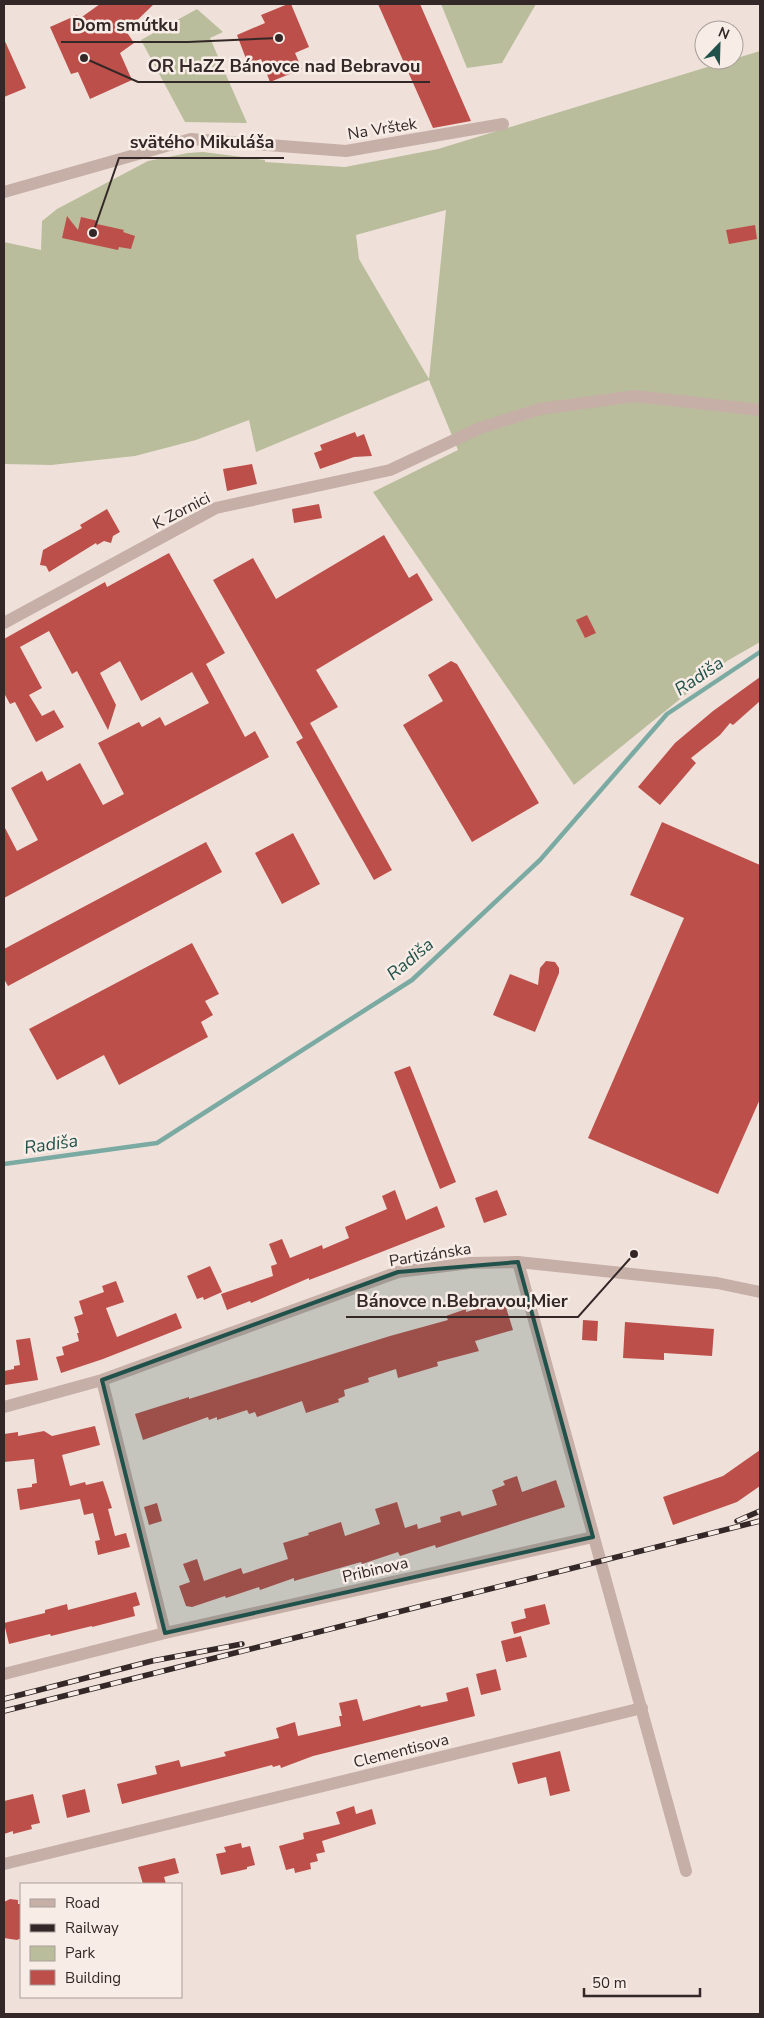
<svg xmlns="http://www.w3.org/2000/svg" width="764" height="2018" viewBox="0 0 764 2018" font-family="'Nunito Sans',sans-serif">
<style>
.green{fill:#b9bd9b;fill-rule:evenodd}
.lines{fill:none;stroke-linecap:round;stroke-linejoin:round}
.stream{stroke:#7baaa3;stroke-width:4.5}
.building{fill:#bd4f4a}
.minor{stroke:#c6afa7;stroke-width:12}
.rail-casing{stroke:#332827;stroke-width:5.5}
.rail{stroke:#f8ece6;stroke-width:4;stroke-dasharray:11;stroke-linecap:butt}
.marked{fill:#20524b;fill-opacity:0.2;stroke:#20524b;stroke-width:4;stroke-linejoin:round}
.labels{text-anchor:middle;stroke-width:5;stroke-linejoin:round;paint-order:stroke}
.street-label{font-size:16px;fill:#332827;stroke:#f8ece6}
.water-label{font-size:18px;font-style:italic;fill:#20524b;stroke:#f8ece6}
.leader{fill:none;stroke:#332827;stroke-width:2}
.callout-dot{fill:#332827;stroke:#f8ece6;stroke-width:2}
.callout-label{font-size:18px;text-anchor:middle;font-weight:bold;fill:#332827;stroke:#f8ece6;stroke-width:5;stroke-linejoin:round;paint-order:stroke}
</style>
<rect width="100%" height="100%" fill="#efe1da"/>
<path class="green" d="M 441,4 L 536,4 L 502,63 L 467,68 Z
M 197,9 L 223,32 L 210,38 L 247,123 L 185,122 L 141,40 Z
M 760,51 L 760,642 L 727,661 L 574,785 L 373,492 L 458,450 L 429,380 L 256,452 L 249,420 L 196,440 L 135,456 L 51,465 L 4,464 L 4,242 L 41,250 L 42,221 L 57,209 L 148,161 L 188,153 L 203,152 L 265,160 L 265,162 L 345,167 L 438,149 ZM 446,210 L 429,379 L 359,259 L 356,235 Z"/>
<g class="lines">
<path class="stream" d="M 4,1164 L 157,1143 L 412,980 L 540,860 L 667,714 L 760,652"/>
</g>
<path class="building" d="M 100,4 L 154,4 L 126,31 L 134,43 L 120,53 L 132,80 L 90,99 L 78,72 L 71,74 L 50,27 L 77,15 L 79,19 Z
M 288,4 L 291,4 L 309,47 L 295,53 L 302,69 L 270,82 L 261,59 L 248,64 L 237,35 L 265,23 L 261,15 Z
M 378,4 L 420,4 L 471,121 L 433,128 Z
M 4,39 L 26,88 L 4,97 Z
M 67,216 L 78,230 L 81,217 L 98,221 L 97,224 L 124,230 L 123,232 L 135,236 L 131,249 L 119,247 L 118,250 L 62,238 Z
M 755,225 L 757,239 L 729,244 L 726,230 Z
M 355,432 L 357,437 L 364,434 L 372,456 L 354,457 L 320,469 L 314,453 L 322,450 L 320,445 Z
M 252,464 L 257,484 L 227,491 L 223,469 Z
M 319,504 L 322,518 L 294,523 L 292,509 Z
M 107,509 L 120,532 L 113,536 L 111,543 L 104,541 L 97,545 L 96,543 L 49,572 L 46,566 L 40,565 L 43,550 L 82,528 L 80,525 Z
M 384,535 L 409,578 L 417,573 L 433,600 L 316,670 L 338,707 L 310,723 L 392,870 L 374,880 L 296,742 L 303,738 L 213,580 L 253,558 L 276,599 Z
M 169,553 L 225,653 L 206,664 L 245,737 L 255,731 L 269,757 L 4,898 L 4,826 L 17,851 L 38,840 L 11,788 L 42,771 L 47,781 L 80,763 L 103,805 L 124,794 L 98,743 L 139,722 L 142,727 L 160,717 L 165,726 L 209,703 L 192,672 L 141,701 L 120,661 L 100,673 L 116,705 L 108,730 L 77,671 L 72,674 L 49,631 L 20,647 L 42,688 L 29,695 L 42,716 L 54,710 L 64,727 L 36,742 L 15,702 L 10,704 L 4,693 L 4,639 L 105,582 L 107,587 Z
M 587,615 L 596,633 L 585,638 L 576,620 Z
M 451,661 L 457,664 L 539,803 L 472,842 L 403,725 L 443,701 L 428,675 Z
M 760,677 L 760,701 L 733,725 L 730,723 L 720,735 L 691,758 L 696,763 L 660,805 L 638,787 L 675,743 L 713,711 Z
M 662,822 L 760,865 L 760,1099 L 718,1194 L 588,1138 L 684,918 L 630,895 Z
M 293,833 L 320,884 L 282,904 L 255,853 Z
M 206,842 L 222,872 L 8,986 L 4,979 L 4,949 Z
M 192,943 L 219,994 L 205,1001 L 213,1015 L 201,1022 L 208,1037 L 119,1085 L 104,1055 L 57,1080 L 29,1029 Z
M 546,961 L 555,962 L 559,968 L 559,973 L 535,1032 L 493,1015 L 510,974 L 538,985 L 540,968 Z
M 410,1066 L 456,1182 L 440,1189 L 394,1072 Z
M 395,1190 L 406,1220 L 437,1206 L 445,1227 L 338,1269 L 309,1280 L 309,1278 L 251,1303 L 250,1301 L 227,1310 L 221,1294 L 273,1276 L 271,1266 L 277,1264 L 269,1244 L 282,1239 L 290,1258 L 322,1245 L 323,1249 L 349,1238 L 345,1227 L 387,1209 L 382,1196 Z
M 497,1190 L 507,1215 L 484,1223 L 475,1198 Z
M 210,1266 L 222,1292 L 204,1300 L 203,1297 L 197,1299 L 187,1276 Z
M 116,1281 L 124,1302 L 106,1308 L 117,1337 L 176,1313 L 182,1328 L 103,1359 L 61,1373 L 56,1357 L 64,1355 L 62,1347 L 79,1341 L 77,1333 L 79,1333 L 74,1317 L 83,1314 L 79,1301 L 104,1292 L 102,1286 Z
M 504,1301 L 513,1330 L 475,1341 L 479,1351 L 437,1362 L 438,1366 L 398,1378 L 396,1369 L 368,1378 L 369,1382 L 344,1390 L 345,1396 L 338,1399 L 339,1402 L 306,1413 L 302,1401 L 257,1417 L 255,1412 L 249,1414 L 247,1410 L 217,1420 L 217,1417 L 209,1420 L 208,1417 L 143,1440 L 135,1414 L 189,1397 L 189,1399 L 390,1336 L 448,1320 L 446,1316 L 466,1309 L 466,1312 Z
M 583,1320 L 598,1321 L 597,1341 L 582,1340 Z
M 625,1322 L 714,1329 L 712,1356 L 664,1353 L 664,1360 L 623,1358 Z
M 30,1338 L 38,1380 L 5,1385 L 4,1371 L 14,1369 L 14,1366 L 20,1365 L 16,1340 Z
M 95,1426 L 100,1445 L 62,1455 L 70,1486 L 85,1482 L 86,1485 L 103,1481 L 112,1508 L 108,1509 L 115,1536 L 126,1533 L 130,1547 L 98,1555 L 95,1541 L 100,1540 L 93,1513 L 84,1515 L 80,1499 L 20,1510 L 17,1489 L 32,1487 L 32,1484 L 37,1483 L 34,1459 L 4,1462 L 4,1434 L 18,1432 L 18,1436 L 44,1431 L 52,1436 Z
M 760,1450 L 760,1486 L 737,1502 L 673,1525 L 663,1497 L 723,1476 Z
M 517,1476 L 522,1492 L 556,1480 L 565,1507 L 436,1548 L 435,1545 L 400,1556 L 398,1552 L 362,1564 L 361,1562 L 294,1581 L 294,1578 L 260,1590 L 259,1587 L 226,1598 L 225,1596 L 192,1607 L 186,1606 L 179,1586 L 190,1582 L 183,1564 L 197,1559 L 204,1581 L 241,1568 L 243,1574 L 288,1559 L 283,1543 L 309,1535 L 308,1533 L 341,1522 L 345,1536 L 380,1524 L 375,1509 L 397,1502 L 405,1528 L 417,1524 L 418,1529 L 441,1522 L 440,1517 L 460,1511 L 462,1516 L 497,1505 L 492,1490 L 505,1485 L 503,1481 Z
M 157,1503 L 162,1521 L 149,1525 L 144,1507 Z
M 136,1592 L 140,1605 L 133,1607 L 135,1616 L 92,1627 L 92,1626 L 51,1636 L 50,1634 L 9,1644 L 4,1623 L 45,1613 L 45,1610 L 67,1604 L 68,1610 Z
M 545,1604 L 550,1624 L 514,1634 L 511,1622 L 526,1618 L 524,1609 Z
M 521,1636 L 527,1657 L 506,1662 L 501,1641 Z
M 496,1669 L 501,1690 L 481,1695 L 476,1674 Z
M 468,1687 L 475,1716 L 313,1756 L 281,1768 L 280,1765 L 273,1767 L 272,1765 L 122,1804 L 117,1784 L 157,1774 L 155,1766 L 179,1760 L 181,1767 L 226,1756 L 224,1752 L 279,1738 L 276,1728 L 295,1722 L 298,1736 L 341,1726 L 339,1716 L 342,1716 L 339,1703 L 357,1699 L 363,1721 L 420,1705 L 421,1707 L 448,1701 L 446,1693 Z
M 560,1751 L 570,1791 L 550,1796 L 546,1777 L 518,1784 L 512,1763 Z
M 85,1789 L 90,1812 L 67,1818 L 62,1795 Z
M 33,1794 L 40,1823 L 31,1825 L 32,1829 L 13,1834 L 13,1831 L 4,1834 L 4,1801 Z
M 354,1806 L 356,1814 L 372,1809 L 376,1824 L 322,1841 L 325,1852 L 316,1854 L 318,1861 L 310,1863 L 311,1869 L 295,1873 L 294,1868 L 286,1870 L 279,1846 L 304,1839 L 303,1833 L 340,1824 L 336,1812 Z
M 241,1843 L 242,1848 L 250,1846 L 255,1865 L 247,1867 L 247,1869 L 221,1875 L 216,1854 L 226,1852 L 224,1847 Z
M 175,1858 L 179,1873 L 164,1877 L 166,1884 L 143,1884 L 138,1867 Z
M 10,1899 L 18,1900 L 18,1904 L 21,1904 L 21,1938 L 17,1940 L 4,1938 L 4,1902 Z"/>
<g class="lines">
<path class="minor" d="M 4,192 L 191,139 L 346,151 L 503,124
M 4,623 L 216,508 L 390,470 L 480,428 L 540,409 L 635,396 L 760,410
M 518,1262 L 686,1871
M 102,1380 L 165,1633
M 4,1407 L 102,1380 L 398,1272 L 470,1263 L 518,1262 L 717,1283 L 760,1292
M 4,1674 L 165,1633 L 593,1537
M 4,1864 L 642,1708"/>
<defs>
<path id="rail" d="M 737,1521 L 760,1511
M 4,1699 L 152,1661 L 242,1644
M 4,1711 L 760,1521"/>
</defs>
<use href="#rail" class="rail-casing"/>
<use href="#rail" class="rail"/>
</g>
<path class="marked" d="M 518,1262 L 593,1537 L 165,1633 L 102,1380 L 398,1272 Z"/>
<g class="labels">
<g class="street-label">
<text transform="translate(382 128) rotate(-9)" y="6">Na Vrštek</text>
<text transform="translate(181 510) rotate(-27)" y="6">K Zornici</text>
<text transform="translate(430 1254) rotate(-9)" y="6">Partizánska</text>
<text transform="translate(375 1569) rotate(-13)" y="6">Pribinova</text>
<text transform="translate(401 1750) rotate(-14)" y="6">Clementisova</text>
</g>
<g class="water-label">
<text transform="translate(699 676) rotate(-34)" y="6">Radiša</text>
<text transform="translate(410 959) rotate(-40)" y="6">Radiša</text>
<text transform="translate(51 1144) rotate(-8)" y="6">Radiša</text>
</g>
</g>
<path class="leader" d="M279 38L188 42H61M84 58L138 82H430M93 233L119 158H284M634 1254L578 1317H346"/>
<g class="callout-dot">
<circle cx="279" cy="38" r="5"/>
<circle cx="84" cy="58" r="5"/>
<circle cx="93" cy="233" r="5"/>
<circle cx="634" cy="1254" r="5"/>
</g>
<g class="callout-label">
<text x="125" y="31">Dom smútku</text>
<text x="284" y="72">OR HaZZ Bánovce nad Bebravou</text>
<text x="202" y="148">svätého Mikuláša</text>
<text x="462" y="1307">Bánovce n.Bebravou,Mier</text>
</g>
<rect width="764" height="2018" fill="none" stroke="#332827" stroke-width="10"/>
<rect x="20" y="1883" width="162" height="115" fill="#f8ece6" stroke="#a99e9a"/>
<rect x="30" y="1899" width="25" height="8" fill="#c6afa7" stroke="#a99e9a"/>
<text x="65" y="1908" font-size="15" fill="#332827">Road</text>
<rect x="30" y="1924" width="25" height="8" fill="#332827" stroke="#a99e9a"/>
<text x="65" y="1933" font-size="15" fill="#332827">Railway</text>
<rect x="30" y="1946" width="25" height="15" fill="#b9bd9b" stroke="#a99e9a"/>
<text x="65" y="1958" font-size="15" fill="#332827">Park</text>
<rect x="30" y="1970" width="25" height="15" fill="#bd4f4a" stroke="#a99e9a"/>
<text x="65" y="1983" font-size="15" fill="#332827">Building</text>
<g transform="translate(719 45) rotate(23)"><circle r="24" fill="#f8ece6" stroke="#a99e9a"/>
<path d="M0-4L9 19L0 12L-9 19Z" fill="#20524b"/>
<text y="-8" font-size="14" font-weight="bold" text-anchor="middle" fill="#332827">N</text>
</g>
<path d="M584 1988v8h116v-8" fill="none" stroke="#332827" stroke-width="2.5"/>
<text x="592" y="1988" font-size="15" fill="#332827" stroke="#f8ece6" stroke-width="4" paint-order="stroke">50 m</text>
</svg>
